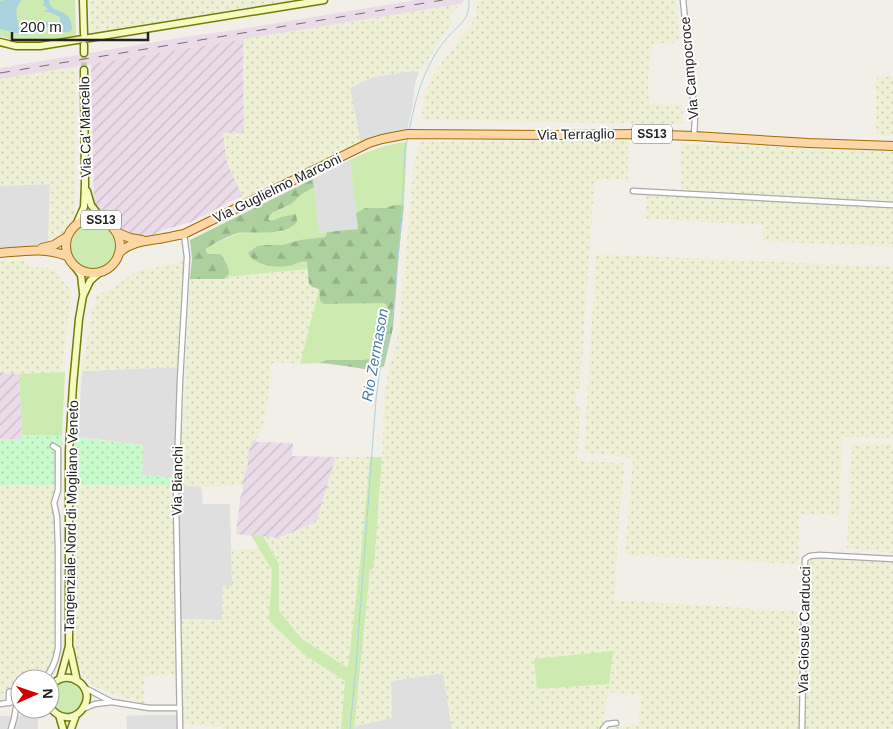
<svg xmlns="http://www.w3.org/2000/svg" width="893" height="729" viewBox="0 0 893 729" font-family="Arial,sans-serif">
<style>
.residential{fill:#e0dfdf}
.industrial{fill:url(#industrial-furrows)}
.railway{fill:#ebdbe8}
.farmland{fill:url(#farmland-dots);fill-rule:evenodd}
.grass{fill:#cdebb0}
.forest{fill:url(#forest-firs)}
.park{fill:url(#park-dots)}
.water{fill:#aad3df}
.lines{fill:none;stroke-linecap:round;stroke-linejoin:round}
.stream{stroke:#aad3df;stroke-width:1}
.secondary-tunnel{stroke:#c8c6c1;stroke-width:6;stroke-dasharray:6 3;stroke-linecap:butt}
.street-casing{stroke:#a9a9a9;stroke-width:7}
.secondary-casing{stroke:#707d05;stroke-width:9}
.primary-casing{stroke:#a06b00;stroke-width:10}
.street{stroke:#fff;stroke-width:4.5}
.secondary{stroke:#f7fabf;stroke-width:6}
.primary{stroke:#fcd6a4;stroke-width:8}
.rail{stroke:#707070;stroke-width:1;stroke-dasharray:10 10;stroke-linecap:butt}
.labels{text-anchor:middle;stroke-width:4;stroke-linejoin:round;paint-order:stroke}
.shield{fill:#fff;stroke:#646464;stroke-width:1}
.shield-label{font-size:12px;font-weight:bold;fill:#222}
.street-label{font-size:14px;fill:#222;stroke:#fff}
.water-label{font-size:15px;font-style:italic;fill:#4a7aab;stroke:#fff}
</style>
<defs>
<pattern id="industrial-furrows" width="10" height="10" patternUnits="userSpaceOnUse" patternTransform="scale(1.25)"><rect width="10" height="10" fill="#ebdbe8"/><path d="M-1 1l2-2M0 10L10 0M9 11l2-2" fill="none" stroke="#c9bcc7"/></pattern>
<pattern id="farmland-dots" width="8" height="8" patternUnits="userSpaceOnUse" patternTransform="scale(1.25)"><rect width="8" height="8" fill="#eef0d5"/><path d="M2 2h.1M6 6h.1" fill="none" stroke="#ccceb7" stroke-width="1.8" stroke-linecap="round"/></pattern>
<pattern id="forest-firs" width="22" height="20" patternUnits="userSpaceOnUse" patternTransform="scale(1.25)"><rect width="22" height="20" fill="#add19e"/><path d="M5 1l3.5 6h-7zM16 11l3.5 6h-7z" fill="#95b388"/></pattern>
<pattern id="park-dots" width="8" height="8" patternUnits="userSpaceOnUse" patternTransform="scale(1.25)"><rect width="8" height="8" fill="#c8facc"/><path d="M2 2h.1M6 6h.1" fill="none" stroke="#acd6af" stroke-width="1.8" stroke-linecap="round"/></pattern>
</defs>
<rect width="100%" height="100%" fill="#f2efe9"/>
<path class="residential" d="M 413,71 L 419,72 L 415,83 L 414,93 L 412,109 L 406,133 L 360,144 L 359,134 L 350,88 L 373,77 Z
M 350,160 L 358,229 L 319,233 L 313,179 Z
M 50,184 L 48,244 L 0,249 L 0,186 Z
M 179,367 L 173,478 L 142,475 L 143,445 L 78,437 L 82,371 Z
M 180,485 L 201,487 L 203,504 L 230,504 L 232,586 L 223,587 L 222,620 L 181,619 L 179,524 Z
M 443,673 L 452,729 L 354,729 L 355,726 L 392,718 L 391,681 Z
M 38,715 L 38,729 L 0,729 L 0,716 Z
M 145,715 L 176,715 L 177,729 L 127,729 L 126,716 Z"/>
<path class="industrial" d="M 243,39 L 244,133 L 223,133 L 227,162 L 242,196 L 191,222 L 163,230 L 149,237 L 134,236 L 127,234 L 112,220 L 99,213 L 94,204 L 91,64 Z
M 0,373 L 19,374 L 22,439 L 0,439 Z
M 258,437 L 255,440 L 257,442 L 293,443 L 292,456 L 336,457 L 316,522 L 293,532 L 277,538 L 236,534 L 240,499 L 243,489 L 243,479 L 248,463 L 248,454 L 252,441 Z"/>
<path class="railway" d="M 416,0 L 464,0 L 461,4 L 0,79 L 0,68 L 184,37 L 228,31 Z"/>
<path class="farmland" d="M 90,0 L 290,0 L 106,32 L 90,32 Z
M 491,0 L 676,0 L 679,42 L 653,44 L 648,73 L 649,104 L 683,105 L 682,124 L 421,120 L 425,95 L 432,77 L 439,66 L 473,22 L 476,16 L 477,2 Z
M 461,4 L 450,14 L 452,23 L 437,43 L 426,66 L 421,69 L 419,72 L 413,71 L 373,77 L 350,88 L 359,134 L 360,144 L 288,181 L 233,202 L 242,196 L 227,162 L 223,133 L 244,133 L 243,39 Z
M 77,67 L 75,222 L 69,227 L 62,238 L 48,244 L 50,184 L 0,186 L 0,79 Z
M 893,76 L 893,136 L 876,135 L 876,78 Z
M 628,140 L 628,180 L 602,179 L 597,181 L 594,185 L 580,391 L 577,392 L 575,404 L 581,407 L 577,461 L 625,463 L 618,531 L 615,600 L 806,612 L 809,557 L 893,561 L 893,729 L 606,729 L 606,725 L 628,727 L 629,724 L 638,725 L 641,695 L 608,692 L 603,725 L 598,729 L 452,729 L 443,673 L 391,681 L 392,718 L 355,726 L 370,571 L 374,567 L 382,457 L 385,387 L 399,331 L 414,162 L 420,142 ZM 613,652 L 538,689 L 537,689 L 535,659 Z
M 681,143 L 893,152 L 893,202 L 681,191 Z
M 648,195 L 681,197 L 692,196 L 893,206 L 893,247 L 762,241 L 764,225 L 645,219 L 646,199 Z
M 596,254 L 893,267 L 893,438 L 842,437 L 840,515 L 799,514 L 798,564 L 625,555 L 633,458 L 584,453 Z
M 22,260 L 34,267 L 48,268 L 55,271 L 71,291 L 69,313 L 61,372 L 19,374 L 0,373 L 0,261 Z
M 184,261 L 179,367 L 82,371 L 92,311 L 97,295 L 110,290 L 127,278 L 132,273 Z
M 309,269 L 309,277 L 312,287 L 319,289 L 300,364 L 274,362 L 272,364 L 266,413 L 261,431 L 258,437 L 252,441 L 248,453 L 248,463 L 243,479 L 243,485 L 201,487 L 180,485 L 190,279 L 220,279 L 226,277 Z
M 852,444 L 893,444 L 893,553 L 847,548 Z
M 336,457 L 370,457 L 361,554 L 349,669 L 302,639 L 279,611 L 279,564 L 263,536 L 277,538 L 293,532 L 316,522 Z
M 0,485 L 57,485 L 56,492 L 56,650 L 53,664 L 48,672 L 41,679 L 20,679 L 20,687 L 4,690 L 3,693 L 4,698 L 2,700 L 0,700 Z
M 76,485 L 173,486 L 176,675 L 144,677 L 144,704 L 107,692 L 94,686 L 84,676 L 79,666 L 76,654 Z
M 259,548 L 272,570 L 269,619 L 272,624 L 306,656 L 345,681 L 341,729 L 223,729 L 222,727 L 183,724 L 181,619 L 222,620 L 223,586 L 232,586 L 232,550 Z"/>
<path class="grass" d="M 0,0 L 75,0 L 76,36 L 33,42 L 15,41 L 0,36 Z
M 407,142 L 404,206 L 401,205 L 394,205 L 386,208 L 365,208 L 356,213 L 350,160 C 368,151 386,144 407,142 Z
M 314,187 L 319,233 L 327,232 L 325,237 L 296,241 L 282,245 L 260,246 L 257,246 L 251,250 L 255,260 L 258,263 L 308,262 L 309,269 L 226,277 L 229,274 C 228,266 226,261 221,254 L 209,254 L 206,252 L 206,249 L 209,246 L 237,234 L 252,232 L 280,232 L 293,227 L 281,217 L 271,221 L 268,219 L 272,213 L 288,206 L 302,194 Z
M70 245a23 23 0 1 1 46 0a23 23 0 1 1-46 0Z
M 319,289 L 320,292 L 319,295 L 324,304 C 344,304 363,302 383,303 C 387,305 388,307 388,311 L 379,337 L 378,349 L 372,358 L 364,360 L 326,360 L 319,363 L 300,364 Z
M 65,372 L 62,436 L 22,435 L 19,374 Z
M 370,457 L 382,457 L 374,567 L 370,571 L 354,729 L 341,729 L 345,681 L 306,656 L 272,624 L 269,619 L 272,570 L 251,535 L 263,536 L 279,564 L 279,611 L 302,639 L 348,668 L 361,554 Z
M 613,651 L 609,684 L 537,689 L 534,659 Z
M52 698a15 15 0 1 1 30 0a15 15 0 1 1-30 0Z"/>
<path class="forest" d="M 313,179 L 314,187 L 302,194 L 291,204 L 272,213 L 268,219 L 271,221 L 281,217 L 296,214 L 297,221 C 289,237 254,231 238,233 C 231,235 212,244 206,249 L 206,252 L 209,254 L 221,254 C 225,261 229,266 229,274 L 224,279 L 190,279 L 192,259 L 190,240 Z
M 394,205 L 401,205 L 404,206 L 403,214 L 397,272 L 393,328 L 384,366 L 377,370 C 358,369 339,364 319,363 L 326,360 L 364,360 L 372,358 L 378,349 L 379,337 L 388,311 C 388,307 387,305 383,303 C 363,303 344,304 324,304 C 317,300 321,295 319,289 L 312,287 L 309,284 L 307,262 C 296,261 297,265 288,266 C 275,268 255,266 248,253 L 257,246 L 267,245 L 282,245 L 300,240 L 325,237 L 327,232 L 358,229 L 356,213 L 365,208 L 386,208 Z"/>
<path class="park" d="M 22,435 L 62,436 L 62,485 L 0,485 L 0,439 L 22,439 Z
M 73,437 L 143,445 L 142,475 L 173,478 L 173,486 L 72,485 Z"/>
<path class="water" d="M 5,0 L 22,0 C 14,7 16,19 20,28 L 26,21 L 28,21 L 32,28 C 42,21 49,21 60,22 L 60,17 L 49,12 L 45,12 L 45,10 L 48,10 L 45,6 L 42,5 L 44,4 L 43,0 L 49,0 C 50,16 72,5 72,30 L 69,32 L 61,32 L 53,27 L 48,27 L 36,33 L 24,35 L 0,29 L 0,1 Z"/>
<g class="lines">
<path class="stream" d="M 409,130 C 414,108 419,84 430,64 C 434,55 441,45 447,38 C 459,24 470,21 469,0
M 350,729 L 356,666 L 376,399 L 380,369 L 387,345 L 395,299 L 403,192 L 405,150 L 408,136"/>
<path class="secondary-tunnel" d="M 84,53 L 84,70"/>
<defs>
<path id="street" d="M 683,0 L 695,117 L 694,136
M 633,191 L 893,205
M 44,679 C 53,670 56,660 58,648 L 58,549 L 57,517 L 54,503 L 58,490 L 58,449 L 53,446
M 112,702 L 149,708 L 180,708
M 9,703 L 9,692 L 20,689
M 0,704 L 20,701
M 83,709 L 95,704 L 112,702 L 85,688
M 11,729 L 14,719 L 17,702
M 180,729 L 176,500 L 180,380 L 187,257 L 184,234
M 603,729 L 607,724 L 616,723
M 802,729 L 805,559 L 810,556 L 819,555 L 893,559"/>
<path id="secondary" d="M 83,0 L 84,34
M 0,42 L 16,46 L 40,46 L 324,0
M 84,45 L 84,53
M 87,191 L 91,205 L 103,221
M 76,225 L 84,207 L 85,185 L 84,70
M 75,267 L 81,275 L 83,293
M 70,649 L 77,681
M 60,679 L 69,646 L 69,451 L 73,385 L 79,319 L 83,296 L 90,281 L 99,273
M 50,688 C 65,664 98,687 83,708 C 80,713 75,716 70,717 C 62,718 55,714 50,707
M 59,715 L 63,729
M 71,729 L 76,715"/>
<path id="primary" d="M66 246a27 27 0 1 1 54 0a27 27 0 1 1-54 0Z
M 116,232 L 130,238 L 142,240
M 42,248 L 54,245 L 67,237
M 0,253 C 24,251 44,247 67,256
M 119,253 C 131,241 149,241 164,238 C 171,237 178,235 184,234 L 369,143 L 382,139 L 408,134 L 555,135 L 633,134 L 694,136 L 809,143 L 893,146"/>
</defs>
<use href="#street" class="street-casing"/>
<use href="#secondary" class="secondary-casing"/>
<use href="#primary" class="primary-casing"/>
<use href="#street" class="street"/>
<use href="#secondary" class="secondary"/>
<use href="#primary" class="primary"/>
<path class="rail" d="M 0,73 L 443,0"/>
</g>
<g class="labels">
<g class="shield">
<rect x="632" y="124.5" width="40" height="19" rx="4"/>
<rect x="81" y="210.5" width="40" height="19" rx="4"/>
</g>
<g class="shield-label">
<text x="652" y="138">SS13</text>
<text x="101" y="224">SS13</text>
</g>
<g class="street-label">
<text transform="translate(689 68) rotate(-95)" y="5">Via Campocroce</text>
<text transform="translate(85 127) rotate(-91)" y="5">Via Ca' Marcello</text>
<text transform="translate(576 134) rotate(-1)" y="5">Via Terraglio</text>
<text transform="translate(277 188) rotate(-26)" y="5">Via Guglielmo Marconi</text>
<text transform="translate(177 481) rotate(-89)" y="5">Via Bianchi</text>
<text transform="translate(71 516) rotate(-89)" y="5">Tangenziale Nord di Mogliano Veneto</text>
<text transform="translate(804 630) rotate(-89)" y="5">Via Giosuè Carducci</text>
</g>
<g class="water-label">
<text transform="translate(375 355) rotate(-80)" y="5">Rio Zermason</text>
</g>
</g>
<g transform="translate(35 694) rotate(88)"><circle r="24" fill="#ffffff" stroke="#a7a7a7"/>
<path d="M0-4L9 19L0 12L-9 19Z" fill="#d40000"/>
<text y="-8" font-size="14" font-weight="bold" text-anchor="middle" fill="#222222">N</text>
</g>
<path d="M12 32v8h136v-8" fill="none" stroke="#222222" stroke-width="2.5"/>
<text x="20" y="32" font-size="15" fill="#222222" stroke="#ffffff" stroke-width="4" paint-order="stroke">200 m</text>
</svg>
